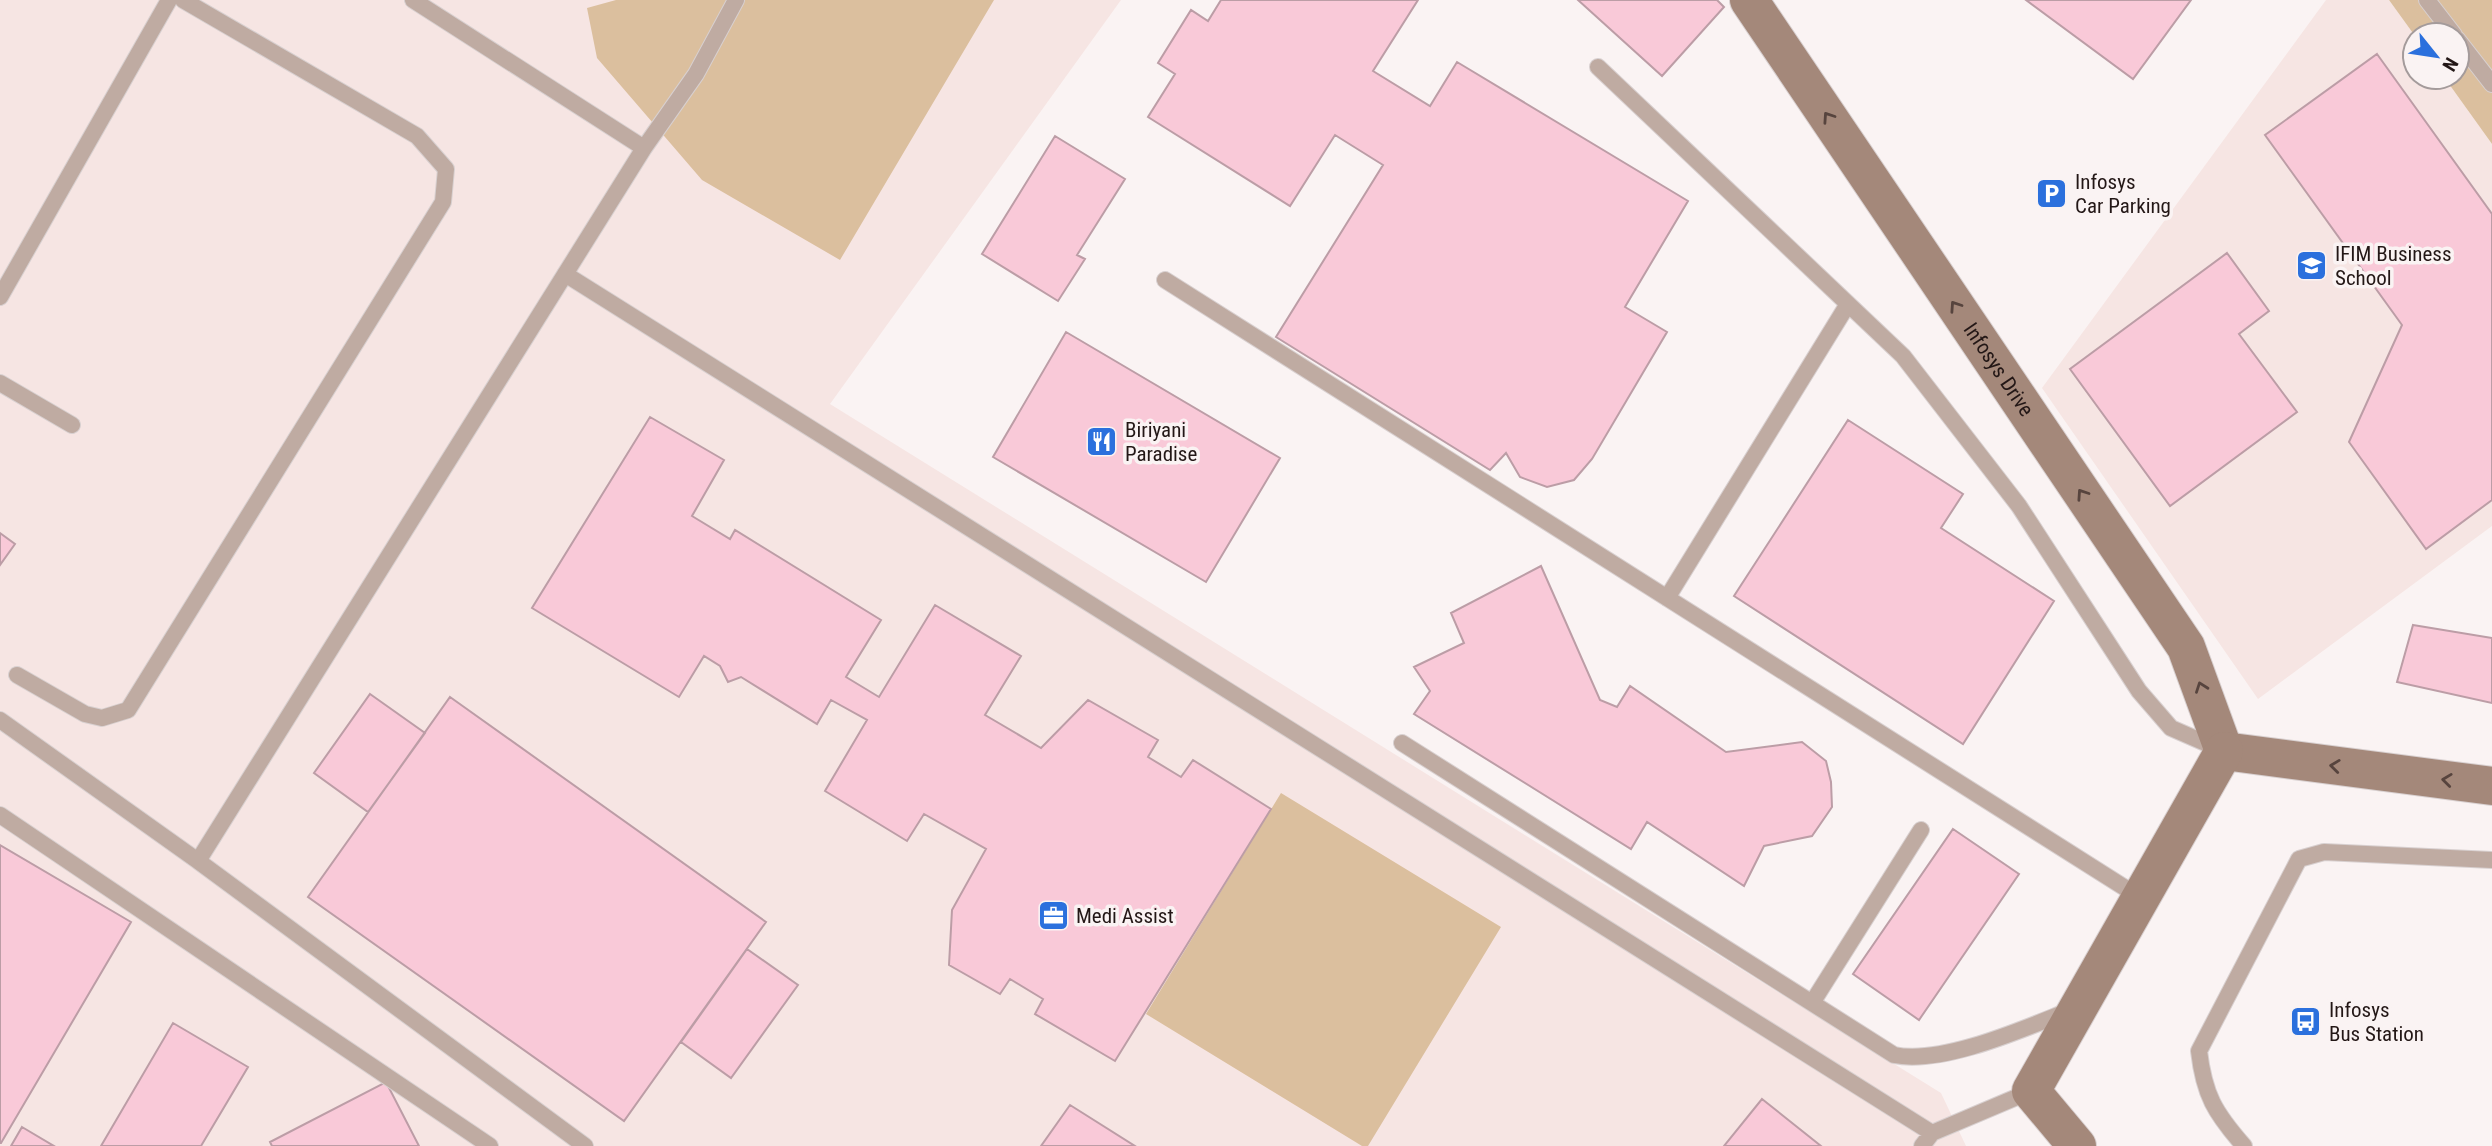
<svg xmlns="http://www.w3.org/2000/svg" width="2492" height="1146" viewBox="0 0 2492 1146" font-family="'Roboto Condensed',sans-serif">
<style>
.built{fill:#f6e5e3}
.green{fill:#dbbf9e}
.building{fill:#f9c9d8;stroke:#bc9da6;stroke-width:2}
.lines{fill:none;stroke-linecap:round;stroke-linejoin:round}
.lane-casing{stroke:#d8d0d0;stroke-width:18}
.secondary-casing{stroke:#d8d0d0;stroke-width:40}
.lane{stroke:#bfaba2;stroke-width:16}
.secondary{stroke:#a4887a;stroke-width:38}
.oneway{stroke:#57443e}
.labels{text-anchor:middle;stroke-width:7;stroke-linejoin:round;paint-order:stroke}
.poi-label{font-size:21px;fill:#231716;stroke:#faf3f3;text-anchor:start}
.street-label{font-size:21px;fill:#231716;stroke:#faf3f3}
</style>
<rect width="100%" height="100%" fill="#faf3f3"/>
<path class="built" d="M 0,0 L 1121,0 L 830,404 L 1941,1093 L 1966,1146 L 0,1146 Z
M 2326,0 L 2389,0 L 2415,36 L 2415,77 L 2444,77 L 2492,144 L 2492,526 L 2258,699 L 2042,388 Z"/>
<path class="green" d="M 616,0 L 994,0 L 840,260 L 702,180 L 597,58 L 587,8 Z
M 2389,0 L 2492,0 L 2492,144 L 2444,77 L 2457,77 L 2457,35 L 2415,36 Z
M 1281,793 L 1501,927 L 1368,1146 L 1362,1146 L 1146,1014 Z"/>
<path class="building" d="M 1221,0 L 1418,0 L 1373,71 L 1430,106 L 1457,62 L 1688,201 L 1625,307 L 1667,332 L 1592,459 L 1574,480 L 1547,487 L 1520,477 L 1506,453 L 1490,470 L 1276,337 L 1383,165 L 1335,135 L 1290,206 L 1148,117 L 1175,74 L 1158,63 L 1191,10 L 1208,21 Z
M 1578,0 L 1717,0 L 1724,7 L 1662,76 Z
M 2026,0 L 2191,0 L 2133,79 Z
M 2377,54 L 2492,214 L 2492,500 L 2426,549 L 2349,442 L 2402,325 L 2265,135 Z
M 1055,136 L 1125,179 L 1077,255 L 1085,259 L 1058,301 L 982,254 Z
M 2227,253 L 2269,311 L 2239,334 L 2297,412 L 2170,506 L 2070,369 Z
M 1066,332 L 1280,458 L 1206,582 L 993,457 Z
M 650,417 L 724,460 L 692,516 L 730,539 L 735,530 L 881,620 L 846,677 L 879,697 L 935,605 L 1021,656 L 985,715 L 1041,748 L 1088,700 L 1158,740 L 1148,757 L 1181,777 L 1193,760 L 1271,809 L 1115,1061 L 1035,1014 L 1043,999 L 1010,979 L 1000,994 L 949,965 L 952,910 L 986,849 L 924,814 L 907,841 L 825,791 L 867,720 L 831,700 L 817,724 L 741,677 L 728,682 L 720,666 L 704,656 L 679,697 L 532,608 Z
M 1848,420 L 1963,494 L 1941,528 L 2054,601 L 1963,744 L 1734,596 Z
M 0,533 L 15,544 L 0,565 Z
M 1541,566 L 1600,700 L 1617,707 L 1630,686 L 1726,752 L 1802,742 L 1826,761 L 1831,782 L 1832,807 L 1812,836 L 1764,846 L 1744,886 L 1647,822 L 1631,849 L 1414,714 L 1430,691 L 1414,667 L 1464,643 L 1451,613 Z
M 2413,625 L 2492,638 L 2492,703 L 2397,682 Z
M 370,694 L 425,733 L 368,812 L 314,773 Z
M 450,697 L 766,922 L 624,1121 L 308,897 Z
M 1953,829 L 2019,874 L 1919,1020 L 1853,974 Z
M 0,845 L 131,922 L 1,1143 L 0,1143 Z
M 747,949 L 798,985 L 731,1078 L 681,1042 Z
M 173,1023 L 248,1067 L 201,1146 L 101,1146 Z
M 386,1082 L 419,1146 L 272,1146 L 270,1142 Z
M 1762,1099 L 1821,1146 L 1724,1146 Z
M 1070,1105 L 1135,1146 L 1041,1146 Z
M 22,1127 L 54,1146 L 11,1146 Z"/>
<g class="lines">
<defs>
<path id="lane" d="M 413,0 L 644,148 L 198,861 L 585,1146
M 2427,0 L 2454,35
M 2457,39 L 2492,84
M 1598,67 L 1903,356 L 2019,506 L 2139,691 L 2171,728 L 2219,749
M 644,148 L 696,74 L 736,0
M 565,274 L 1932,1133
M 1165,280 L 2141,898
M 0,297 L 169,0
M 0,383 L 72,425
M 1667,598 L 1848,304
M 17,675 L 85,714 L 102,718 L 128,710 L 443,202 L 446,169 L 417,136 L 183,0
M 0,720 L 198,861
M 1402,743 L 1894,1055 C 1943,1065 2025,1028 2071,1010
M 0,815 L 490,1146
M 1812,1003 L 1921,830
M 1922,1146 L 1932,1133 L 2031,1091
M 2244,1146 C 2215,1113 2204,1095 2199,1051 L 2299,859 L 2324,852 L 2492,860"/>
<g id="secondary">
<path id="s1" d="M 1749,0 L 2186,647 L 2224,751"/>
<path d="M 2224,751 L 2492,786"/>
<path d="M 2077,1146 L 2031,1091 L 2224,751"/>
</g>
</defs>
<use href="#lane" class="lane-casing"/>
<use href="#secondary" class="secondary-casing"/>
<use href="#lane" class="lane"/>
<use href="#secondary" class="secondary"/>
</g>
<defs><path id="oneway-chevron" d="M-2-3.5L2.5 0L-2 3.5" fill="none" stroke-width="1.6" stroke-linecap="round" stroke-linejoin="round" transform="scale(1.75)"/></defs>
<g class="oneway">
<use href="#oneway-chevron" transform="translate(1828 117) rotate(-124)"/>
<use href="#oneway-chevron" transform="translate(1955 306) rotate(-124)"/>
<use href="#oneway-chevron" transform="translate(2082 494) rotate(-124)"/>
<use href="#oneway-chevron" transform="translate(2201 687) rotate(-110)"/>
<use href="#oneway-chevron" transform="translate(2335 766) rotate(-173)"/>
<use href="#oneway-chevron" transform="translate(2447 780) rotate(-173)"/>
</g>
<defs>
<symbol id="parking-square" viewBox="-11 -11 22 22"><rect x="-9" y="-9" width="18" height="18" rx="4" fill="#2b70dd" stroke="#faf3f3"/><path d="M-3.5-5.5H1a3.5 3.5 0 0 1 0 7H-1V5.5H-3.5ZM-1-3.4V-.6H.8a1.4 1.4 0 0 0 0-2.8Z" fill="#fff"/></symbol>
<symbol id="university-square" viewBox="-11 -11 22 22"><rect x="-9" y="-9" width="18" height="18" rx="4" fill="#2b70dd" stroke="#faf3f3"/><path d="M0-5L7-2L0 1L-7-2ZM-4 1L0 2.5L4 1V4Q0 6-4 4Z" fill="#fff"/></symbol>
<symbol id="restaurant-square" viewBox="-11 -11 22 22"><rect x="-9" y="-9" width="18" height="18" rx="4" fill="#2b70dd" stroke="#faf3f3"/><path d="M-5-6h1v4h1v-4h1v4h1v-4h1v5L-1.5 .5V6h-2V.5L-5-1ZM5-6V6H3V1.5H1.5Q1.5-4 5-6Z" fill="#fff"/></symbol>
<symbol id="office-square" viewBox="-11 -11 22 22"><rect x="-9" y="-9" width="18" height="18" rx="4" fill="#2b70dd" stroke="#faf3f3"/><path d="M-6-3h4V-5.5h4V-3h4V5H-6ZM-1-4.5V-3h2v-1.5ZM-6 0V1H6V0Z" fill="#fff"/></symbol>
<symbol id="bus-square" viewBox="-11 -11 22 22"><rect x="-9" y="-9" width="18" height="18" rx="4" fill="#2b70dd" stroke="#faf3f3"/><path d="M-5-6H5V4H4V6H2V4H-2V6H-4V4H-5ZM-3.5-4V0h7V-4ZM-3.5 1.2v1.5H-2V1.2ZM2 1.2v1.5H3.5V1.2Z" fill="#fff"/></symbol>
</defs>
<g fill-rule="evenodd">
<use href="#parking-square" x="2034" y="176" width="35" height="35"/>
<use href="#university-square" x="2294" y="248" width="35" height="35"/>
<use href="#restaurant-square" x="1084" y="424" width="35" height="35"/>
<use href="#office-square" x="1036" y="898" width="35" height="35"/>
<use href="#bus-square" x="2288" y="1004" width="35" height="35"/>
</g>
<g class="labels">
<g class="poi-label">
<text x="2075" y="189">Infosys<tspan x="2075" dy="24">Car Parking</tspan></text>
<text x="2335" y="261">IFIM Business<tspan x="2335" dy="24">School</tspan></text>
<text x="1125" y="437">Biriyani<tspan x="1125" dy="24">Paradise</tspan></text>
<text x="1076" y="923">Medi Assist</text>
<text x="2329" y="1017">Infosys<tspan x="2329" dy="24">Bus Station</tspan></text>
</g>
<g class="street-label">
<text dy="7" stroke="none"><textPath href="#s1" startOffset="446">Infosys Drive</textPath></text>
</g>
</g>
<g transform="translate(2436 56) rotate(120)"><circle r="33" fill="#faf3f3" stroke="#a49b9b" stroke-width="2"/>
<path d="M0-5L12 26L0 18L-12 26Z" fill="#2b70dd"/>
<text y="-10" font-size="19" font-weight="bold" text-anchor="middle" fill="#231716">N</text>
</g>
</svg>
